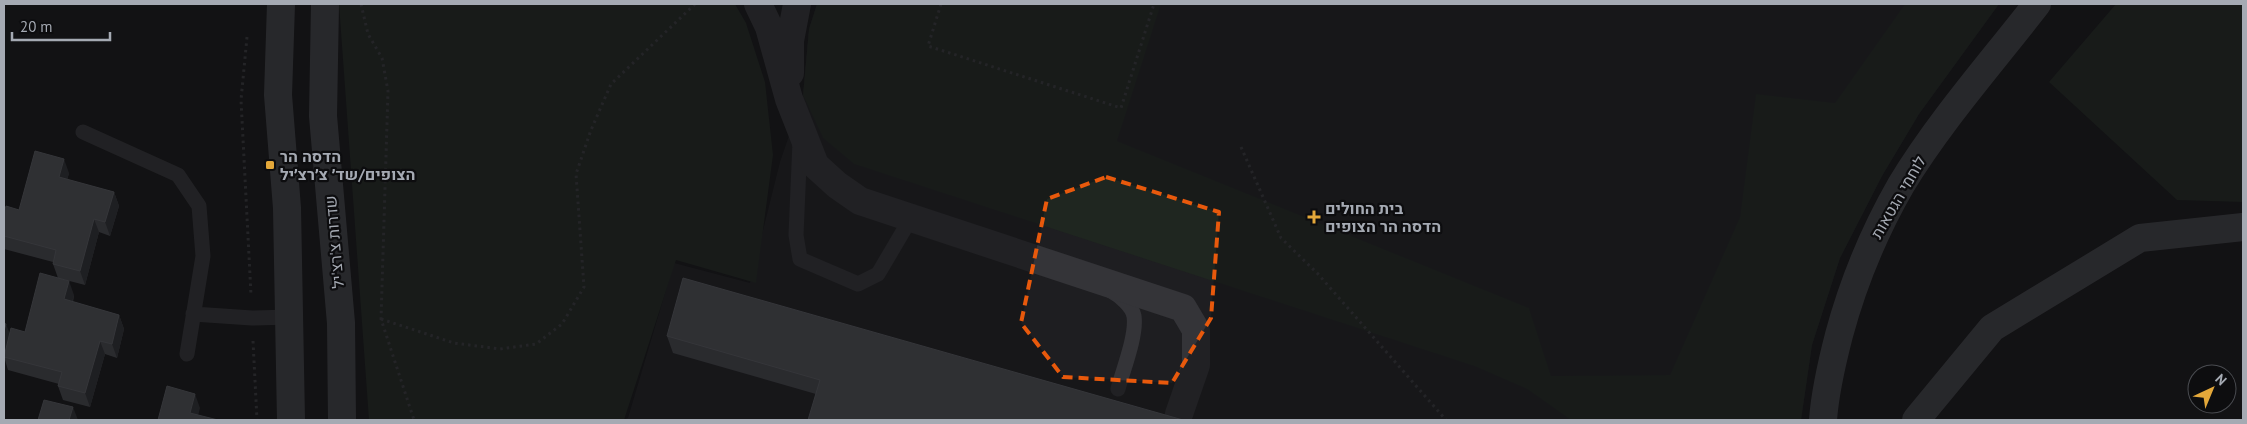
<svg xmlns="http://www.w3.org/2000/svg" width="2247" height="424" viewBox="0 0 2247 424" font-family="'PT Sans',Heebo,sans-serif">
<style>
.built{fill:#1e1e21}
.green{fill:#1f2620}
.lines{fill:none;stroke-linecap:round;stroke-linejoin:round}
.path{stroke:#3a3b3f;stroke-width:3;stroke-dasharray:2.5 4;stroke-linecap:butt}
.lane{stroke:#343438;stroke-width:15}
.street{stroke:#343438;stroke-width:28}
.secondary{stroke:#424348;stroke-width:28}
.wall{fill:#48494f}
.shaded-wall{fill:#2e2f33}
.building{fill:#525459;stroke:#5f6167}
.marked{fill:none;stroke:#e8590c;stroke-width:4;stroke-dasharray:10 6;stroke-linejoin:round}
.poi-dot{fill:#e4a83a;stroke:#0d0d0f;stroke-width:2}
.labels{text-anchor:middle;stroke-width:4.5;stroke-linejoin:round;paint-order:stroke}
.poi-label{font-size:16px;font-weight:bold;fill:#a5aab3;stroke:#0d0d0f;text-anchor:start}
.street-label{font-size:16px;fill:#a5aab3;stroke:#0d0d0f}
</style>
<rect width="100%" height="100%" fill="#121214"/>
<path class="built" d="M 817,4 L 1999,4 L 1919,114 L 1882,176 L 1840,258 L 1812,345 L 1801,420 L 622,420 L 628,418 L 674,263 L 750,283 L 780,162 L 803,95 L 809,29 Z"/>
<path class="green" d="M 339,4 L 735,4 L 746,23 L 765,82 L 773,155 L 756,283 L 676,260 L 624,420 L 369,420 Z
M 817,4 L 1161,4 L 1117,141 L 1529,308 L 1551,376 L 1670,375 L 1740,217 L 1756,94 L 1835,103 L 1905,4 L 1999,4 L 1919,114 L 1882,176 L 1840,258 L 1812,345 L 1801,420 L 1571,420 L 1527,389 L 1474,366 L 854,164 L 823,138 L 803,95 L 809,29 Z
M 2116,4 L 2243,4 L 2243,202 L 2177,200 L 2049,82 Z"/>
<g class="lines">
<path class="path" d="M 361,4 L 368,34 L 382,58 L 388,91 L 381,319 L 414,420
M 941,4 L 928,46 L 1121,108 L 1154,4
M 247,37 L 241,100 L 251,295
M 1241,147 L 1281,238 L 1318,274 L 1446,420
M 381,319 L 454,343 L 500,349 L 536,344 L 562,324 L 584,287 L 576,174 L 591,130 L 611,84 L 695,4
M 253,341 L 257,420"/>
<path class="lane" d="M 83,132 L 178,175 L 199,206 L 203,256 L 187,354
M 800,142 L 796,235 L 800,259 L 858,284 L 878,274 L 911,218
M 1111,291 C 1120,296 1132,306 1134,316 C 1137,335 1123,370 1118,389
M 193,314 L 252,318 L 291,317"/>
<path class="street" d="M 758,4 L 769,27 L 789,99 L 815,165 L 837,185 L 860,201 L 1183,308 L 1196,330 L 1196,365 L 1179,414
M 790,73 L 790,41 L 797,4"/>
<path class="secondary" d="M 281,4 L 278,95 L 287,208 L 291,420
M 325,4 L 323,116 L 341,323 L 342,420
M 1823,420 C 1825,392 1832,362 1839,335 C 1853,283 1874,232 1901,185 C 1939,122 1992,62 2037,4
M 1916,420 L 1992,328 L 2140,238 L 2243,227"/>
</g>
<path class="wall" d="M 69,173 L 67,180 L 114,192 L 119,206 L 110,236 L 99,232 L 85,285 L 58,278 L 53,264 L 53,262 L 4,249 L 4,212 L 19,210 Z
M 74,295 L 73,302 L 119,315 L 124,329 L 117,358 L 105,354 L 90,407 L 63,400 L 58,386 L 59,384 L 8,370 L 5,360 L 4,363 L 4,323 L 10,334 L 25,332 Z
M 667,336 L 1183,420 L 816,394 L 673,353 Z"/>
<path class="shaded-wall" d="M 64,159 L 69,173 L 64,191 L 59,177 Z
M 114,192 L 119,206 L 110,236 L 105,222 Z
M 94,219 L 99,232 L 85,285 L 80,271 Z
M 69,281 L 74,295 L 69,313 L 64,299 Z
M 119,315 L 124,329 L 117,358 L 112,344 Z
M 6,324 L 11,337 L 4,357 L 4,331 Z
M 100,341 L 105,354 L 90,407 L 85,393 Z
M 195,394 L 200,408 L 197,420 L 190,413 Z
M 73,407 L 78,420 L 69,420 Z"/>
<path class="building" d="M 35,151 L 64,159 L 59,177 L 114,192 L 105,222 L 94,219 L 80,271 L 53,264 L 56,250 L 4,236 L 4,212 L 6,206 L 19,210 Z
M 40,273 L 69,281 L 64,299 L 119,315 L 112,344 L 100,341 L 85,393 L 58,386 L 62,372 L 4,357 L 11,328 L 25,332 Z
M 683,278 L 1183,420 L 808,420 L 820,380 L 667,336 Z
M 4,323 L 6,324 L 4,331 Z
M 167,386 L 195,394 L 190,413 L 218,420 L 158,420 Z
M 44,400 L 73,407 L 69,420 L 38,420 Z"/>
<path d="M0 0H2247V424H0ZM 1106,177 L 1219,212 L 1211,318 L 1172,383 L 1063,377 L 1021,323 L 1047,199 Z" fill="#121214" fill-opacity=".55" fill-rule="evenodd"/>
<path class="marked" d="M 1106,177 L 1219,212 L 1211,318 L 1172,383 L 1063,377 L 1021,323 L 1047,199 Z"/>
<g class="poi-dot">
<rect x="265" y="160" width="10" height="10" rx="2.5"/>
<path d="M1311.5 209.5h5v5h5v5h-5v5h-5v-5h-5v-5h5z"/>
</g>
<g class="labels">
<g class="poi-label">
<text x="280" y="162">הדסה הר<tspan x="280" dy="18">הצופים/שד׳ צ׳רצ׳יל</tspan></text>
<text x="1325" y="214">בית החולים<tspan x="1325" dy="18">הדסה הר הצופים</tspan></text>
</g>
<g class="street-label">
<text transform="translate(1898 197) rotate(-60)" y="6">לוחמי הגטאות</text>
<text transform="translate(334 242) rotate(-95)" y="6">שדרות צ'רצ'יל</text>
</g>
</g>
<rect width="2247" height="424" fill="none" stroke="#a5aab3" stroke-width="10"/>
<g transform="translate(2212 389) rotate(44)"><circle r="24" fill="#0d0d0f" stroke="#4a4c51"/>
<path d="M0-4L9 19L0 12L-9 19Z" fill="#e4a83a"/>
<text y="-8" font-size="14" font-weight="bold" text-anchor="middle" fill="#a5aab3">N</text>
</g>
<path d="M12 32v8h98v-8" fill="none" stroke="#a5aab3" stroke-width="2.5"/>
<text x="20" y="32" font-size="15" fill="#a5aab3" stroke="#0d0d0f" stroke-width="4" paint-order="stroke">20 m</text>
</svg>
